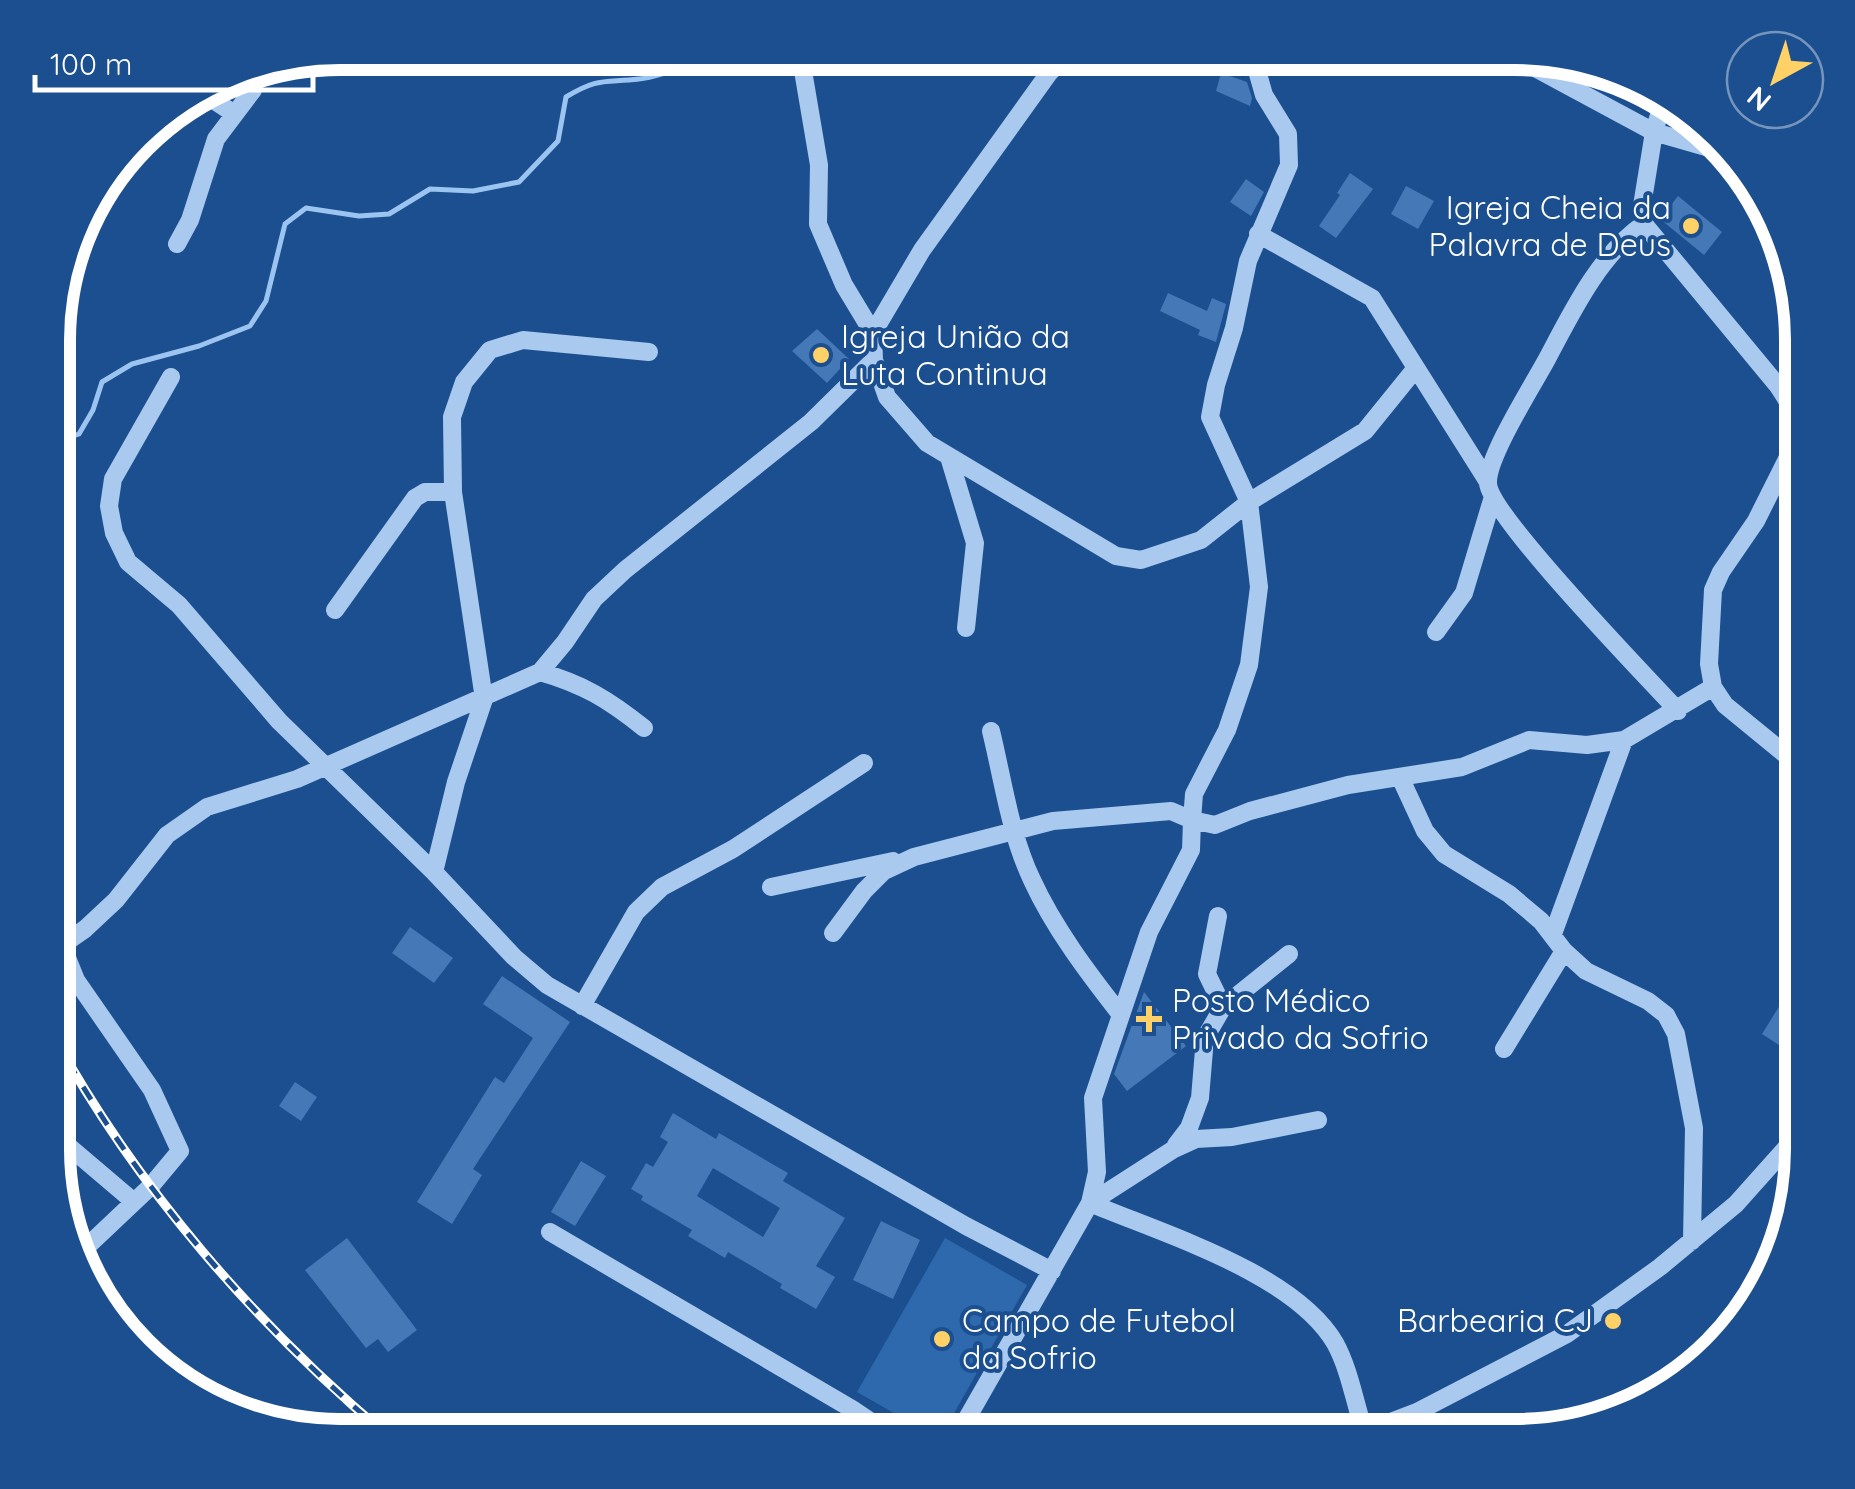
<svg xmlns="http://www.w3.org/2000/svg" width="1855" height="1489" viewBox="0 0 1855 1489" font-family="Quicksand,sans-serif">
<style>
.green{fill:#2e69ad}
.lines{fill:none;stroke-linecap:round;stroke-linejoin:round}
.stream{stroke:#9cc4f0;stroke-width:5}
.building{fill:#4478b7;fill-rule:evenodd}
.minor{stroke:#a9c9ee;stroke-width:18}
.rail-casing{stroke:#fff;stroke-width:9}
.rail{stroke:#1b4f8f;stroke-width:5;stroke-dasharray:15;stroke-linecap:butt}
.poi-dot{fill:#ffd166;stroke:#1b4f8f;stroke-width:4}
.labels{text-anchor:middle;stroke-width:8;stroke-linejoin:round;paint-order:stroke}
.poi-label{font-size:32px;fill:#fff;stroke:#1b4f8f;text-anchor:start}
.rim{fill:none;stroke:#fff;stroke-width:12}
</style>
<rect width="100%" height="100%" fill="#1b4f8f"/>
<path class="green" d="M 945,1238 L 1027,1285 L 941,1436 L 934,1436 L 857,1392 Z"/>
<g class="lines">
<path class="stream" d="M 55,442 L 79,434 L 93,410 L 102,382 L 132,364 L 199,346 L 250,326 L 266,301 L 285,224 L 306,208 L 359,216 L 389,214 L 430,189 L 473,191 L 519,182 L 558,141 L 566,97 C 599,77 604,83 639,79 C 650,78 661,74 672,71 L 679,53"/>
</g>
<path class="building" d="M 1221,73 L 1247,82 L 1252,98 L 1250,106 L 1216,91 Z
M 1350,173 L 1373,189 L 1336,238 L 1319,226 L 1340,195 L 1337,193 Z
M 1246,179 L 1264,192 L 1251,216 L 1230,202 Z
M 1406,186 L 1434,201 L 1418,229 L 1391,214 Z
M 1678,196 L 1722,232 L 1704,255 L 1660,219 Z
M 1168,293 L 1207,311 L 1212,298 L 1226,304 L 1216,342 L 1198,335 L 1200,330 L 1160,311 Z
M 817,329 L 849,359 L 827,383 L 792,351 Z
M 410,927 L 453,958 L 434,983 L 392,953 Z
M 502,976 L 570,1022 L 473,1169 L 482,1175 L 452,1224 L 417,1202 L 495,1077 L 504,1083 L 533,1038 L 483,1004 Z
M 1144,992 L 1186,1046 L 1127,1091 L 1114,1074 Z
M 1780,1005 L 1800,1018 L 1782,1047 L 1762,1034 Z
M 295,1082 L 317,1097 L 301,1121 L 279,1106 Z
M 673,1113 L 716,1139 L 719,1133 L 788,1173 L 783,1181 L 845,1218 L 816,1266 L 835,1277 L 816,1309 L 780,1288 L 782,1284 L 728,1252 L 725,1258 L 688,1236 L 692,1230 L 641,1200 L 643,1196 L 631,1189 L 646,1163 L 653,1167 L 668,1142 L 660,1137 ZM 713,1168 L 780,1208 L 763,1237 L 697,1196 Z
M 581,1161 L 606,1176 L 575,1226 L 551,1212 Z
M 881,1221 L 920,1240 L 893,1299 L 853,1280 Z
M 347,1238 L 417,1330 L 388,1352 L 378,1339 L 366,1348 L 305,1270 Z"/>
<g class="lines">
<path class="minor" d="M 800,53 L 819,165 L 818,224 L 844,285 L 873,333
M 1507,53 L 1654,132 L 1727,153
M 203,93 L 233,113
M 1664,98 L 1654,132 L 1641,212 L 1644,224 L 1778,386 C 1790,404 1798,417 1797,439 L 1756,521 L 1721,572 L 1713,590 L 1709,664 L 1713,687 L 1725,705 L 1802,768
M 1644,224 C 1599,255 1572,312 1547,359 C 1533,385 1487,457 1488,483 C 1489,515 1647,677 1678,711
M 1258,234 L 1372,298 L 1488,482
M 177,244 L 190,220 L 216,139 L 253,90 L 261,66
M 874,360 L 887,397 L 927,443 L 1116,556 L 1141,560 L 1201,540 L 1249,502 L 1365,431 L 1416,368
M 171,377 L 113,479 L 109,506 L 114,533 L 128,562 L 179,605 L 279,721 L 434,872 L 514,957 L 547,985 L 966,1226 L 1052,1271
M 949,457 L 975,543 L 966,628
M 335,610 L 415,498 L 425,492 L 453,492
M 1436,632 L 1464,593 L 1492,500
M 540,672 C 583,684 609,700 644,728
M 991,731 C 1003,780 1010,834 1032,880 C 1054,928 1088,973 1121,1015
M 1400,777 L 1425,831 L 1444,854 L 1509,894 L 1541,921 L 1564,951 L 1586,971 L 1648,1001 L 1666,1015 L 1676,1034 L 1694,1128 L 1692,1241
M 434,872 L 456,782 L 484,699 L 453,492 L 452,417 L 464,382 L 490,350 L 523,340 L 649,352
M 771,887 L 893,861
M 1218,916 L 1207,974 L 1223,1007
M 833,933 L 864,891 L 884,871 L 914,857 L 1053,821 L 1171,811 L 1192,820 L 1194,794 L 1227,730 L 1249,665 L 1259,587 L 1249,502 L 1210,417 L 1216,385 L 1234,328 L 1248,261 L 1289,165 L 1288,134 L 1264,95 L 1252,53
M 1553,934 L 1624,740
M 582,1006 L 636,912 L 662,887 L 733,849 L 864,763
M 1504,1049 L 1564,951
M 53,1133 L 133,1201
M 1176,1145 L 1189,1128 L 1200,1098 L 1205,1038 L 1223,1007 L 1289,954
M 1090,1203 C 1163,1234 1294,1273 1335,1343 C 1349,1368 1355,1403 1364,1431
M 1090,1203 L 1174,1149 L 1196,1139 L 1232,1137 L 1318,1120
M 550,1232 L 852,1409 L 892,1436
M 77,1256 L 150,1187 L 180,1151 L 152,1090 L 76,980 L 62,945 L 85,929 L 116,900 L 167,835 L 207,807 L 297,779 L 540,672 L 565,642 L 594,599 L 625,570 L 811,422 L 874,360 L 873,333 L 922,250 L 1049,73 L 1068,53
M 957,1436 L 1090,1203 L 1097,1172 L 1093,1098 L 1149,932 L 1191,850 L 1192,820 L 1215,825 L 1250,811 L 1348,785 L 1462,767 L 1529,740 L 1587,745 L 1624,740 L 1713,687
M 1354,1436 L 1417,1412 L 1567,1334 L 1660,1267 L 1736,1204 L 1802,1130"/>
<defs>
<path id="rail" d="M 53,1035 C 137,1188 255,1324 388,1436"/>
</defs>
<use href="#rail" class="rail-casing"/>
<use href="#rail" class="rail"/>
</g>
<g class="poi-dot">
<circle cx="1691" cy="226" r="10"/>
<circle cx="821" cy="355" r="10"/>
<path d="M1144 1004h10v10h10v10h-10v10h-10v-10h-10v-10h10z"/>
<circle cx="1613" cy="1321" r="10"/>
<circle cx="942" cy="1339" r="10"/>
</g>
<g class="labels">
<g class="poi-label">
<text x="1671" y="219" text-anchor="end">Igreja Cheia da<tspan x="1671" dy="37">Palavra de Deus</tspan></text>
<text x="841" y="348">Igreja União da<tspan x="841" dy="37">Luta Continua</tspan></text>
<text x="1172" y="1012">Posto Médico<tspan x="1172" dy="37">Privado da Sofrio</tspan></text>
<text x="962" y="1332">Campo de Futebol<tspan x="962" dy="37">da Sofrio</tspan></text>
<text x="1593" y="1332" text-anchor="end">Barbearia CJ</text>
</g>
</g>
<path d="M0 0H1855V1489H0ZM340 70H1515A270 270 0 0 1 1785 340V1149A270 270 0 0 1 1515 1419H340A270 270 0 0 1 70 1149V340A270 270 0 0 1 340 70Z" fill="#1b4f8f" fill-rule="evenodd"/>
<path class="rim" d="M340 70H1515A270 270 0 0 1 1785 340V1149A270 270 0 0 1 1515 1419H340A270 270 0 0 1 70 1149V340A270 270 0 0 1 340 70Z"/>
<g transform="translate(1775 80) rotate(220)"><circle r="48" fill="#1b4f8f" stroke="#7695bc" stroke-width="2.5"/>
<path d="M0-8L18 38L0 25L-18 38Z" fill="#ffd166"/>
<text y="-15" font-size="28" font-weight="bold" text-anchor="middle" fill="#ffffff">N</text>
</g>
<path d="M35 75v15h278v-15" fill="none" stroke="#ffffff" stroke-width="5"/>
<text x="50" y="75" font-size="30" fill="#ffffff" stroke="#1b4f8f" stroke-width="8" paint-order="stroke">100 m</text>
</svg>
